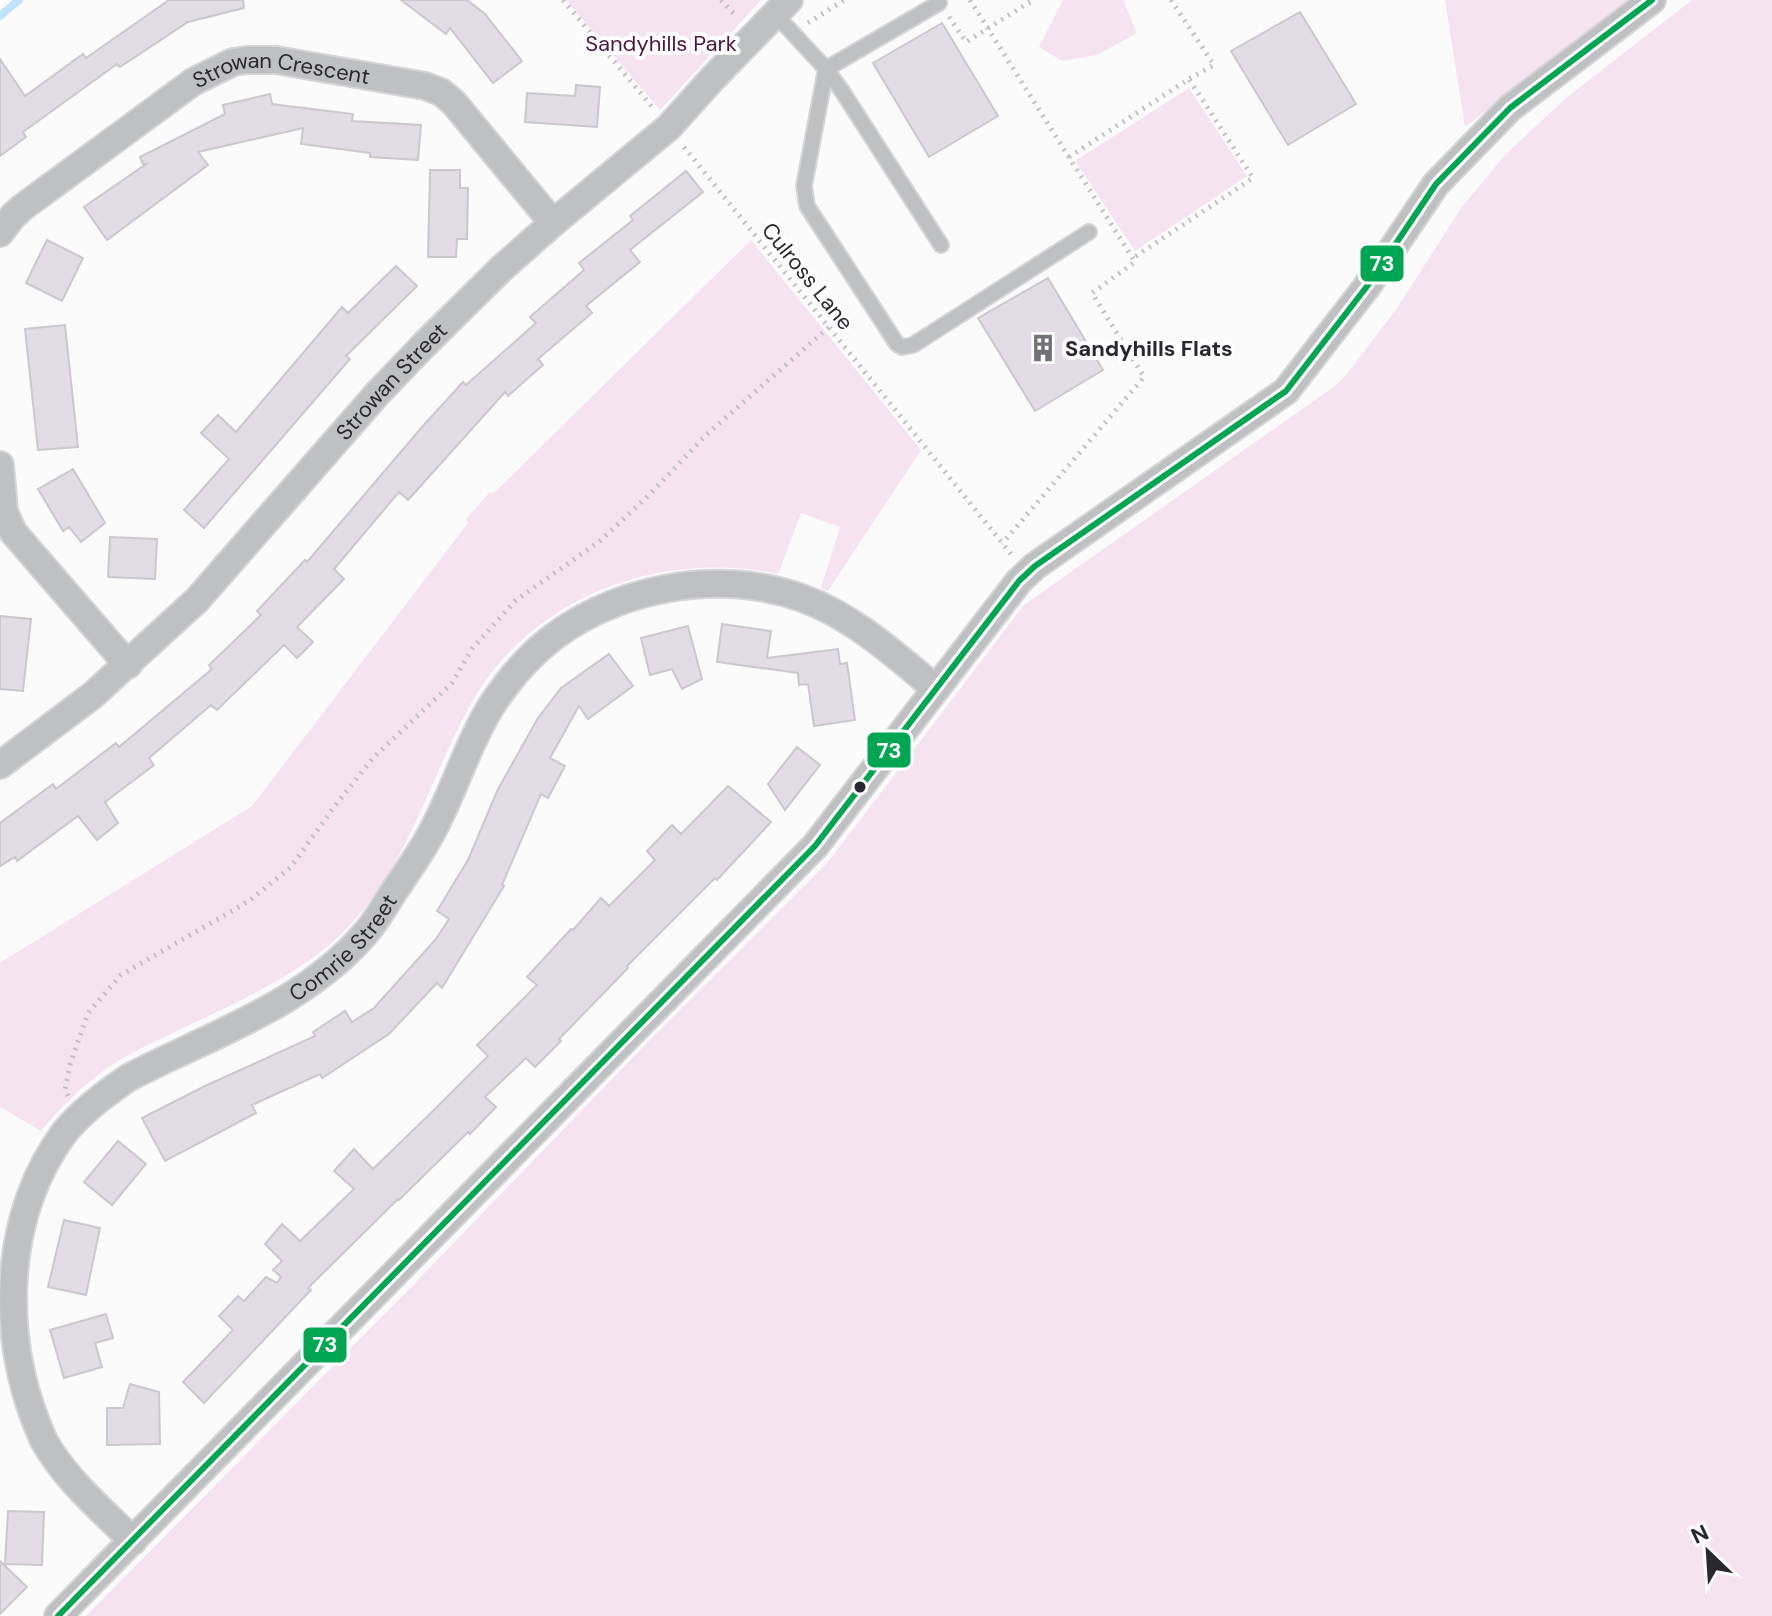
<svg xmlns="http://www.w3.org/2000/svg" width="1772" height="1616" viewBox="0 0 1772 1616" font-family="'DM Sans',sans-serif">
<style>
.green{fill:#f6e3f0}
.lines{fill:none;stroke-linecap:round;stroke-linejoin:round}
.stream{stroke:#c1e2fd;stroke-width:8}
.building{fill:#e2dce5;stroke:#cac8cc;stroke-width:2}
.service-casing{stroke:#d5d5d7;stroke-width:18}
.minor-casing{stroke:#d5d5d7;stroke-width:30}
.path{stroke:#c0c1c3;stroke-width:5;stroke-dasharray:2 6;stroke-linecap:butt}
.service{stroke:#bfc0c1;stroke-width:14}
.minor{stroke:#bfc0c1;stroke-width:26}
.bus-1-casing{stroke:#fff;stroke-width:12}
.bus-1{stroke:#00a651;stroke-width:6}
.bus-dot{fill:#29282e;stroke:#fff;stroke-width:3}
.labels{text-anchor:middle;stroke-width:8;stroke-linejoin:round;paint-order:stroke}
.park-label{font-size:22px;fill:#4f1541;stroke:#fff}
.street-label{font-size:22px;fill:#29282e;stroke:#fff}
.poi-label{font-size:22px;font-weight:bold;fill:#29282e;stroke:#fff;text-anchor:start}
.line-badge{stroke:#fff;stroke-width:3}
.badge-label{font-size:22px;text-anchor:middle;font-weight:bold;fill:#fff}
</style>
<rect width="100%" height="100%" fill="#fbfbfc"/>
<path class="green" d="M 566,0 L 761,0 L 660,110 Z
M 1063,0 L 1123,0 L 1137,33 L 1097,55 L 1062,61 L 1039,47 Z
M 1445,0 L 1629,0 L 1465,127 Z
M 1692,0 L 1772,0 L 1772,1616 L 86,1616 L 415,1283 L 639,1051 L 828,862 L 1024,605 L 1335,386 L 1346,375 L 1395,311 L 1462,207 L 1505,155 L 1566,98 Z
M 1189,88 L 1247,176 L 1135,251 L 1075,161 Z
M 751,240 L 921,450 L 828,591 L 821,588 L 840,527 L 801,513 L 778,574 C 658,549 527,598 468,709 C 426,787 404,877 337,938 C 290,980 231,1005 175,1032 C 152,1043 127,1054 106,1069 C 81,1087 60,1108 41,1131 L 0,1107 L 0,963 L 252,806 L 468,523 L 466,519 L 490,492 L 493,494 Z"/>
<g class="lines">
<path class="stream" d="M 0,16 L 19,0"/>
</g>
<path class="building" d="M 169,0 L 243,0 L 244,8 L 188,22 L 120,67 L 117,64 L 23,132 L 26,137 L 0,156 L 0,59 L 25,96 L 83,54 L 86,58 Z
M 401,0 L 467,0 L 485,14 L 522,61 L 493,83 L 450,28 L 446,34 Z
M 1300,12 L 1356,104 L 1288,145 L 1231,51 Z
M 942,23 L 998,116 L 929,157 L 873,63 Z
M 576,85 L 600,87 L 597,127 L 525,122 L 527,93 L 575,96 Z
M 270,94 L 272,104 L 353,114 L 352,121 L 421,125 L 418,160 L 370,157 L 370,153 L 301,144 L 303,128 L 198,152 L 208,165 L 107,240 L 84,207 L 146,164 L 143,164 L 140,157 L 225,114 L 223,105 Z
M 430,170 L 460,170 L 460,188 L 468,188 L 467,239 L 457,239 L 456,257 L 428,257 Z
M 686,171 L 703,192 L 630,250 L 640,262 L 586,306 L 592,313 L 538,359 L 543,365 L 508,396 L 505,392 L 408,500 L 399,492 L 334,569 L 344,579 L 297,627 L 313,642 L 297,658 L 284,645 L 217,710 L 211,705 L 149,758 L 154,765 L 105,802 L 118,823 L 97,840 L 78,816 L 17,861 L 15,857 L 0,866 L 0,823 L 53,784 L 56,789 L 116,743 L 119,747 L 212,669 L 209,665 L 261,615 L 257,611 L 305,560 L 307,562 L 422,427 L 463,382 L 466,385 L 536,323 L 530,317 L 584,270 L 579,263 L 633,220 L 630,216 Z
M 47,240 L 83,258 L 62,301 L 26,283 Z
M 396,266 L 417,286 L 346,356 L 350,359 L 204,528 L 184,510 L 229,459 L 201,433 L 218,415 L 236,432 L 342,307 L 348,313 Z
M 1048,278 L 1103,370 L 1035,411 L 978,318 Z
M 65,325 L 78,447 L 38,450 L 25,329 Z
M 73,469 L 105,523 L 81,542 L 69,527 L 63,531 L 38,489 Z
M 110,537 L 157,539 L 155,579 L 108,577 Z
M 0,616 L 31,619 L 23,691 L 0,689 Z
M 722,624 L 771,631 L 767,658 L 838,649 L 840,664 L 847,663 L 855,720 L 814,726 L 808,684 L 799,685 L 798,673 L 717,662 Z
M 688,626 L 702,679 L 682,689 L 672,669 L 650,675 L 641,638 Z
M 609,654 L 633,686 L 588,719 L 579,706 L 550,758 L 565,766 L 548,798 L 541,794 L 502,885 L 504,886 L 442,988 L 437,983 L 389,1034 L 322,1078 L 320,1074 L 252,1105 L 256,1113 L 165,1161 L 142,1118 L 205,1086 L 315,1036 L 313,1032 L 345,1011 L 352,1022 L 374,1008 L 436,939 L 449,919 L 437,911 L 468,860 L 498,789 L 538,718 L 561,688 Z
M 797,747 L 820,765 L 785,810 L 768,784 Z
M 728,786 L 771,822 L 717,880 L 715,878 L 627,966 L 628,968 L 559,1039 L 561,1041 L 535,1067 L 526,1058 L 485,1097 L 496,1107 L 470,1134 L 468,1132 L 399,1200 L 398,1199 L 308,1288 L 311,1290 L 204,1403 L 183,1382 L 233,1330 L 219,1316 L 238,1296 L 244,1301 L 266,1277 L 277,1283 L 281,1277 L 273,1270 L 282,1261 L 265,1244 L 282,1224 L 300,1241 L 354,1189 L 334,1171 L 354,1149 L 373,1169 L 433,1111 L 488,1056 L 477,1045 L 537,985 L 527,977 L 571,929 L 573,930 L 601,898 L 609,906 L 655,860 L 647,851 L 672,825 L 681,834 Z
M 118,1141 L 146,1164 L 112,1205 L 84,1182 Z
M 64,1220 L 100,1228 L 86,1295 L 48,1287 Z
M 106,1314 L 113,1338 L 95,1343 L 102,1367 L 64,1378 L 50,1330 Z
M 130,1384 L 159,1392 L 160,1444 L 107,1445 L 107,1408 L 123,1408 Z
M 8,1511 L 44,1512 L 42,1565 L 5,1564 Z
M 0,1561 L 27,1587 L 0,1614 Z"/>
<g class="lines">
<defs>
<path id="service" d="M 939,3 L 826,69 L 842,91 L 941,245
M 775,14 L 826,69 L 804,186 L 807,206 L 897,344 L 902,347 L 913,345 L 1089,232"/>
<g id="minor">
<path id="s1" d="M 0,233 L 13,216 L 23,207 L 193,82 L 233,62 L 247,60 L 276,60 L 425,86 L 441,92 L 454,103 L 553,223"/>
<path d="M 0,465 L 4,511 L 13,532 L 128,665"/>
<path id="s2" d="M 0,765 L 93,695 L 197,600 L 378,393 L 423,346 L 502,268 L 553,223 L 669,127 L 713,78 L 789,0"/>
<path id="s3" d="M 133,1541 C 101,1509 66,1480 44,1441 C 0,1344 0,1221 64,1133 C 82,1111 105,1094 128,1078 C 210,1035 302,1006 364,935 C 376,922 385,905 395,890 C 406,873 418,857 428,839 C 452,798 465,749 490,708 C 504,686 521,665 540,648 C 608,588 717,567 802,598 C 854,617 894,654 936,689"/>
<path d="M 58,1616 L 815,846 L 1019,581 L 1035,566 L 1286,391 L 1368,285 L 1436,184 L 1510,108 L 1652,0"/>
</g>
</defs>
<use href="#service" class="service-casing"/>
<use href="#minor" class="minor-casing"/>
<path class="path" d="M 563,0 L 653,108
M 721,0 L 737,17
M 970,0 L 1135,262 L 1092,293 L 1144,377 L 1002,544
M 1171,0 L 1214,65 L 1189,79
M 949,17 L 966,42 L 1033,0
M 808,23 L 844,0
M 684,147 L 1011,554
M 1069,157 L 1189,79 L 1253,178 L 1133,258
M 68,1096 L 65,1090 L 70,1065 L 88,1013 L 121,975 L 249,901 L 290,868 L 334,807 L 373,758 L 452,683 L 472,649 L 515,601 L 600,541 L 651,493 L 706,435 L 829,327"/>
<use href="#service" class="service"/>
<use href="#minor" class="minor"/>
<defs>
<path id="bus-1" d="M 58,1616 L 815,846 L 1019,581 L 1035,566 L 1286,391 L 1368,285 L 1436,184 L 1510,108 L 1652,0"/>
</defs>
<use href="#bus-1" class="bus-1-casing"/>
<use href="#bus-1" class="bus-1"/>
</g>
<defs>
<symbol id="building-bare" viewBox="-9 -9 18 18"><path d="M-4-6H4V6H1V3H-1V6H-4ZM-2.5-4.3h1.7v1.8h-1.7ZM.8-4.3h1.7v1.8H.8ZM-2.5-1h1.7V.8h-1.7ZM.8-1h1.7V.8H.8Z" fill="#727276" stroke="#fff" stroke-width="2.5" paint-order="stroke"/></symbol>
</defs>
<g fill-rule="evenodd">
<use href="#building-bare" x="1023" y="328" width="40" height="40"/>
</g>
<circle class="bus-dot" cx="860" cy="787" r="7"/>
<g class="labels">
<g class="park-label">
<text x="661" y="51">Sandyhills Park</text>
</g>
<g class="street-label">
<text dy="8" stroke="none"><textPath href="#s1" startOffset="338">Strowan Crescent</textPath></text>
<text transform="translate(808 276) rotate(51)" y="8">Culross Lane</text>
<text dy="8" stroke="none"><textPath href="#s2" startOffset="550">Strowan Street</textPath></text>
<text dy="8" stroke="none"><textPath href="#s3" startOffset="796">Comrie Street</textPath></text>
</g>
<g class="poi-label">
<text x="1065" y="356">Sandyhills Flats</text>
</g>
</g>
<g class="line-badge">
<rect x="1359" y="244" width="46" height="39" rx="8" fill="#00a651"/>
<rect x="866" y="731" width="46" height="38" rx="8" fill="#00a651"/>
<rect x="302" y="1326" width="46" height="38" rx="8" fill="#00a651"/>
</g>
<g class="badge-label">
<text x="1382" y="271">73</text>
<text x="889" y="758">73</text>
<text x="325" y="1352">73</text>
</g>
<g transform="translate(1708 1552) rotate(335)" stroke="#ffffff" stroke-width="6" paint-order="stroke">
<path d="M0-6L14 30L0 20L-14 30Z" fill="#29282e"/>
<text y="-12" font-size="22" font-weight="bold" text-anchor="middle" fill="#29282e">N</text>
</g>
</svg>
